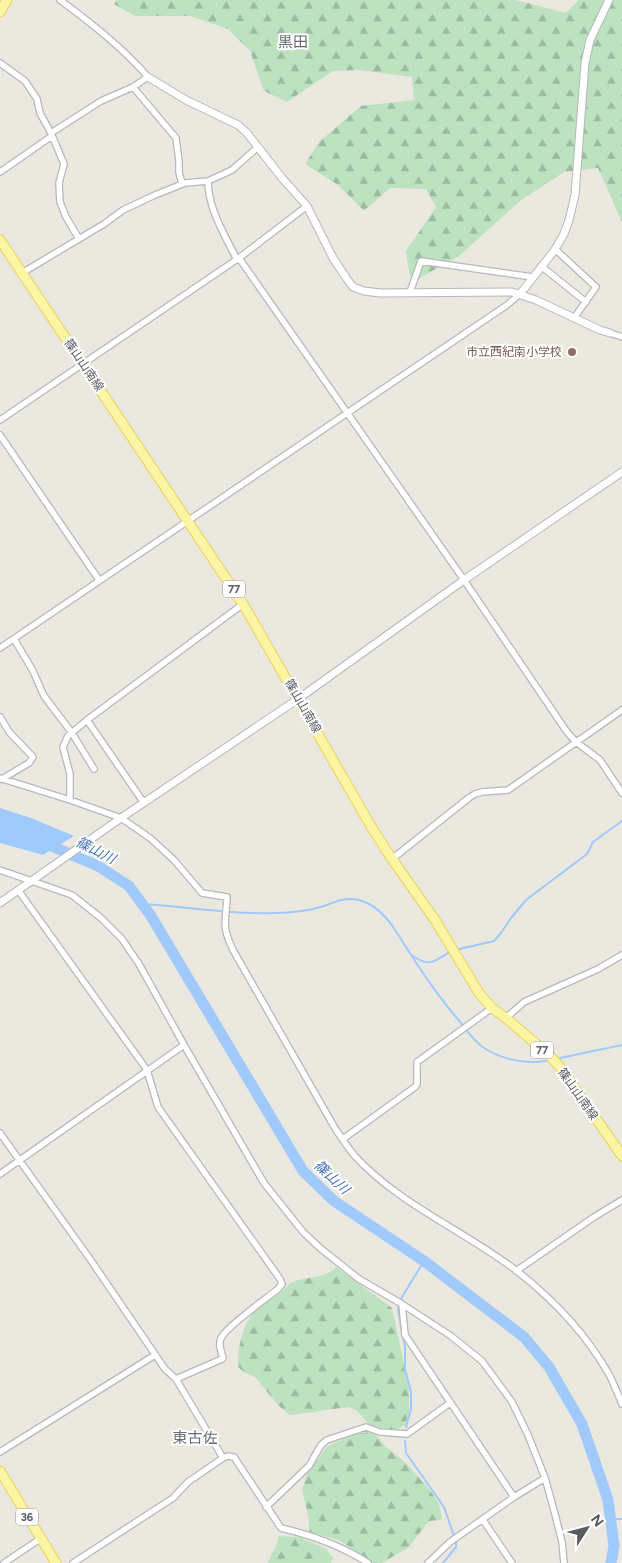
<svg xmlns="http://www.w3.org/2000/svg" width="622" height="1563" viewBox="0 0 622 1563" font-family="Figtree,'Noto Sans JP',sans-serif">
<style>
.forest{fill:url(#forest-firs)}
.water{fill:#9fcafb}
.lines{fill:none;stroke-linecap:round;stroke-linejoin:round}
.stream{stroke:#9fcafb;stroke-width:2}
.river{stroke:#9fcafb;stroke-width:11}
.minor-casing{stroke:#b5b7bc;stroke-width:8}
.tertiary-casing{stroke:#b5b7bc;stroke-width:9}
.primary-casing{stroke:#ebd058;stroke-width:11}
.minor{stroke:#fff;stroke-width:5.5}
.tertiary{stroke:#fff;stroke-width:7}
.primary{stroke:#fbf6a4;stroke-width:9}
.education-dot{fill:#8d6e63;stroke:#fff;stroke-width:2}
.labels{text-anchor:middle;stroke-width:4;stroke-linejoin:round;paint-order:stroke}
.shield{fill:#fff;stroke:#8a8c90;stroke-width:1}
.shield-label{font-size:11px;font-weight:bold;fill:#585b60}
.education-label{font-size:12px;fill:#785e54;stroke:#fff;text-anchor:end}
.street-label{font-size:12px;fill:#585b60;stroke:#fff}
.water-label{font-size:14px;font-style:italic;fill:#4472bc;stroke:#fff}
.quarter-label{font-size:15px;fill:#696d72;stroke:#fff}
</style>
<defs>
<pattern id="forest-firs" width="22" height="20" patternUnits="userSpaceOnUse" patternTransform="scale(1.25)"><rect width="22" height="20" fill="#bce2c0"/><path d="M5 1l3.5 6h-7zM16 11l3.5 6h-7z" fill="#9cba9f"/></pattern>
</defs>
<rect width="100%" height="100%" fill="#ebe9df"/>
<path class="forest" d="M 116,0 L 515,0 L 566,13 L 579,0 L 622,0 L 622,222 L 598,168 L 564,172 L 520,201 L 459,256 L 411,283 L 406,251 L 436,207 L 426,189 L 390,188 L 364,211 L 338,185 L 305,164 L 319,142 L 361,106 L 414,100 L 412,77 L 359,70 L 333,71 L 287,102 L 264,91 L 250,51 L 228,29 L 190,16 L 135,16 L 114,4 Z
M 336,1267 L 392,1308 L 409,1388 L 409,1412 L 405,1425 L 394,1431 L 369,1424 L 357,1411 L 349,1407 L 290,1415 L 278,1405 L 255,1377 L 244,1372 L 238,1367 C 237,1349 243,1323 256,1309 C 263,1302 274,1298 281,1292 C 285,1288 288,1284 293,1282 C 307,1276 325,1279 336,1267 Z
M 369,1432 L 376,1435 L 386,1447 L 406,1463 L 430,1490 L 439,1504 L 442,1519 C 437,1522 433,1519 428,1522 L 409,1547 L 382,1563 L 373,1563 L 339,1540 L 310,1532 L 308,1515 L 302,1490 L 307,1473 L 319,1458 L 326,1447 L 352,1435 Z
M 278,1536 L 299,1537 L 326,1549 L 333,1558 L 331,1563 L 268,1563 C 270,1553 279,1547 278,1536 Z"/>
<path class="water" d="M 0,808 L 31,818 L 74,836 L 43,855 L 0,843 Z"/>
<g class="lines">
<path class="stream" d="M 142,904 C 196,907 253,919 308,910 C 331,907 345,891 369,904 C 386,913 396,931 406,947 C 423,974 440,999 461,1023 C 468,1033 477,1044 487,1050 C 505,1060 526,1064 546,1061
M 455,950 L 494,941 L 501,933 L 511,918 L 526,900 L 587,854 L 593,842 L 622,821
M 413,956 C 430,968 435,961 451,951
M 560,1058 L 622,1045
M 402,1332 L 398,1309 L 402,1297 L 424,1261
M 403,1336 L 405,1347 L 405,1369 L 411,1392 L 411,1409 L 406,1427
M 405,1441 L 406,1453 L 444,1507 L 454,1536
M 611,1519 L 622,1519
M 443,1563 L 456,1547 L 456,1541"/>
<path class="river" d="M 42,842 L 98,866 L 129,886 L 151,916 L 303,1171 L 334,1201 L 424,1261 L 524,1337 L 549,1367 L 582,1424 L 608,1500 L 614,1546 L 611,1563"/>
<defs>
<path id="minor" d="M 0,63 L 25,81 L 37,99 L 40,113 L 51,133 L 64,164 L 59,183 L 60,202 L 66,217 L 79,239
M 133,87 L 176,138 L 179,161 L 179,172 L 182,184
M 51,133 L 101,101 L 133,87 L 148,77 C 123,48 91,23 60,0
M 0,172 L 52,136
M 208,181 C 208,209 225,235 237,260
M 555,249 L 596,287 L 574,318
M 239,258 L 464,580 L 567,732 L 576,742 L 600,760 L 622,793
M 541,266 L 586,302
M 22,273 L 104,224 L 123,210 L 155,195 L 185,183 L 208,181 L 232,170 L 258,147
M 410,292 L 421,261 L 533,277
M 610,333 L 622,337
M 0,420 L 239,258 L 307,206
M 0,435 L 99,580
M 14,639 L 33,671 L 44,696 L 72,733 L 94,769
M 0,648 L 507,305 L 520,294
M 0,717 L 10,733 L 33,757 L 29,763 L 2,779
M 87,720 L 144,803
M 0,778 L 70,800 L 121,818 L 150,838 L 174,860 L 202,893 L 227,897 C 226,922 221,925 233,950 L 336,1130 C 342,1138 347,1147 354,1155 C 398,1204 465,1231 517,1271 C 554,1300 587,1335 610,1376 C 614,1385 618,1394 622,1404
M 70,800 L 70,774 L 63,747 L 68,736 L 87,720 L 243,604
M 392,859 L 470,797 L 475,794 L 482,792 L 508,790 L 622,710
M 0,870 L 72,895 L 101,918 L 122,939 L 139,964 L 184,1045 L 264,1183 L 303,1232 L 320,1248 L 359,1279 L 402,1304 L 451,1336 L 482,1361 L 512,1402 L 528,1435 L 545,1478 L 555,1514 L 562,1542 L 564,1563
M 18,890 L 147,1070 L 158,1107 L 280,1279 L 282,1284 L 278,1289 C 267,1298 226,1327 221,1338 C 218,1345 221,1351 223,1358 L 222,1359 L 176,1379
M 506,1018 L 524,1002 L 598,969 L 622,955
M 0,1133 L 90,1259 L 165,1369 L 176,1379 L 223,1458
M 343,1139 L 415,1087 L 417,1084 L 417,1062 L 492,1008
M 0,1174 L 184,1045
M 516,1271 L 594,1217 L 622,1200
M 402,1304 L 405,1335 L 514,1497
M 0,1452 L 155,1355
M 266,1507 L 309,1466 L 321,1445 L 327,1440 L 366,1427 L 380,1432 L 407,1434 L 450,1403
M 483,1520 L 512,1563
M 4,1563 L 40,1539
M 73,1563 L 173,1498 L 188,1482 L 223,1458 L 228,1456 L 234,1457 L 281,1528 C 311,1535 342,1546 368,1563
M 428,1563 L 450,1542 L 514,1497 L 545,1478"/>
<path id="tertiary" d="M 148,77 L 186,100 L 238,125 L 247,133 L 282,178 L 307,206 L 333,258 L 347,279 L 353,287 L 364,291 L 380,293 L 512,292 L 536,300 L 600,330 L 610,333
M 520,294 L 554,251 L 564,234 L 569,220 L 575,195 L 585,63 L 590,40 L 609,0
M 0,903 L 121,818 L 298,699 L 464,580 L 622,472"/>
<path id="primary" d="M 0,12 L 7,0
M 0,240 L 243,604 L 372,828 L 392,859 L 435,920 L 479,993 L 492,1008 L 506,1018 L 549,1055 L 561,1068 L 622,1156
M 0,1471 L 56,1563"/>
</defs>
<use href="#minor" class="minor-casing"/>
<use href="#tertiary" class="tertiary-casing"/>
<use href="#primary" class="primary-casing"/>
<use href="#minor" class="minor"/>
<use href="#tertiary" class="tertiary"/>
<use href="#primary" class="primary"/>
</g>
<circle class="education-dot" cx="572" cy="352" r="5"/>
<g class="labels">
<g class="shield">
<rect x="223" y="580.5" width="22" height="17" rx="4"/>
<rect x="531" y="1041.5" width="22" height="17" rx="4"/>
<rect x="16" y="1508.5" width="22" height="17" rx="4"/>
</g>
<g class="shield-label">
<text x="234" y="593">77</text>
<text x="542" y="1054">77</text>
<text x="27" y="1521">36</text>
</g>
<g class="education-label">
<text x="562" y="356">市立西紀南小学校</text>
</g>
<g class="street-label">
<text transform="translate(84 365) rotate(56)" y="4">篠山山南線</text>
<text transform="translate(303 706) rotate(60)" y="4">篠山山南線</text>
<text transform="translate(578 1094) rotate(55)" y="4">篠山山南線</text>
</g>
<g class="water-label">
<text transform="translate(96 850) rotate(27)" y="5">篠山川</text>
<text transform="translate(332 1177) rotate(43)" y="5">篠山川</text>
</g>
<g class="quarter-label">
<text x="293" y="47">黒田</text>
<text x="195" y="1443">東古佐</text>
</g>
</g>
<g transform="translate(587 1528) rotate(54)" stroke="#ffffff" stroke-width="4" paint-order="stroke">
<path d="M0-4L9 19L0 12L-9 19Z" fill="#585b60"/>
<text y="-8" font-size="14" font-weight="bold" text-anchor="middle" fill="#585b60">N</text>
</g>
</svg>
